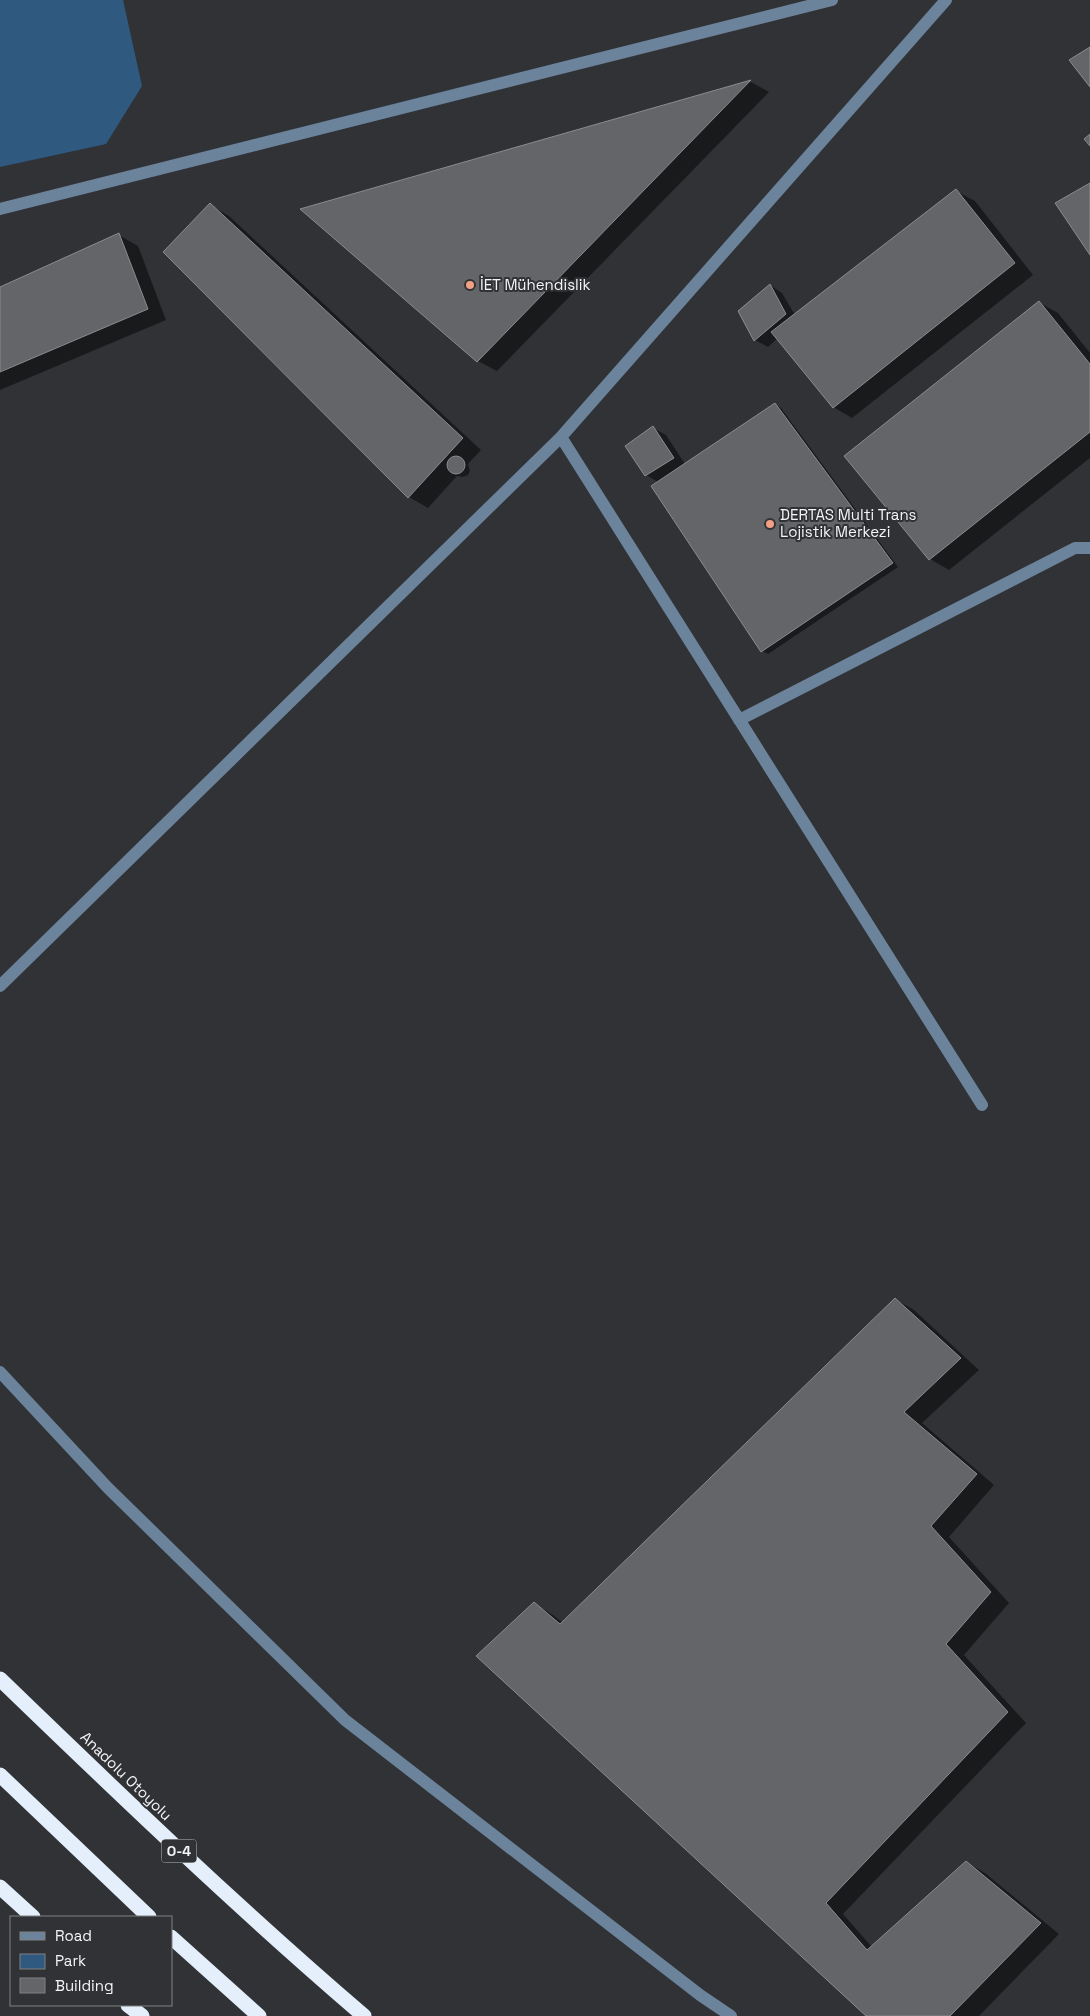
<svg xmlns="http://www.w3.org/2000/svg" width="1090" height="2016" viewBox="0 0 1090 2016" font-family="'Space Grotesk',sans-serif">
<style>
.green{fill:#305980}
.shadow{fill:#0007}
.building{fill:#636568;stroke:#8a8c8f}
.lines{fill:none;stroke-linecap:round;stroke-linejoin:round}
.minor{stroke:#6c839c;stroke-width:12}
.highway{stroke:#e4effb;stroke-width:15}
.poi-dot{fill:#f39f83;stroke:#303235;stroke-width:2}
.labels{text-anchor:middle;stroke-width:4;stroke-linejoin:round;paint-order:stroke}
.shield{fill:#303235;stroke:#b8babc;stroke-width:1}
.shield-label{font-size:14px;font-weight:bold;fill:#f3f5f6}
.poi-label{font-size:15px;fill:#f3f5f6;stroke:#303235;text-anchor:start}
.street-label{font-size:15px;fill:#f3f5f6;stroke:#303235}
</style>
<rect width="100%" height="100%" fill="#303235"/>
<path class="green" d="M 0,0 L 123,0 L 142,86 L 106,144 L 0,167 Z"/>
<path class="shadow" d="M 751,82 L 769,92 L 497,371 L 478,361 L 303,209 Z
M 956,191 L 975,201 L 1033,275 L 852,418 L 833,407 L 778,338 L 768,347 L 755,340 L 740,311 L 770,285 L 782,293 L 795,315 Z
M 210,205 L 229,216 L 481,450 L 468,464 L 470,471 L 468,475 L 463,477 L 457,476 L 428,508 L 409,497 L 164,252 Z
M 119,235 L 138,246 L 166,320 L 0,390 L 0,289 Z
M 1040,303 L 1058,313 L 1090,353 L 1090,458 L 949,570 L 930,559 L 846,456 Z
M 775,404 L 781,408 L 898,567 L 768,654 L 762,651 L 658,482 L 646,475 L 653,428 L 666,435 L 685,464 Z
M 895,1299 L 914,1310 L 979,1370 L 922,1423 L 994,1485 L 949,1537 L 1009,1603 L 964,1655 L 1026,1723 L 843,1914 L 872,1947 L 966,1862 L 985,1873 L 1059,1934 L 979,2016 L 868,2016 L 535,1604 L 553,1615 L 563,1623 Z"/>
<path class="building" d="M 1090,47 L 1090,87 L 1069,60 Z
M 751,80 L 477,362 L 300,209 Z
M 1090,134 L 1090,146 L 1084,139 Z
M 1090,183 L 1090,255 L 1055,203 Z
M 956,189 L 1015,263 L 833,408 L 771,332 Z
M 210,203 L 463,438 L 408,498 L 163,252 Z
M 119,233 L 148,309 L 0,372 L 0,287 Z
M 770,284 L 786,314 L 754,341 L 738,311 Z
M 1039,301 L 1090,364 L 1090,432 L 929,560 L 844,456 Z
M 775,403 L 893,563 L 761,652 L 651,486 Z
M 653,426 L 674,458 L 645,476 L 625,446 Z
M447 465a9 9 0 1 1 18 0a9 9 0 1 1-18 0Z
M 895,1298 L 961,1358 L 904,1412 L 977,1474 L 931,1526 L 991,1592 L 946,1644 L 1008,1712 L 826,1903 L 867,1950 L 966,1861 L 1041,1923 L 950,2016 L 866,2016 L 476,1656 L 534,1602 L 560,1624 Z"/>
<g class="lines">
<path class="minor" d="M 0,209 L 832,0
M 561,437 L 982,1105
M 739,720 L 1075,548 L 1090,548
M 0,986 L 561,437 L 946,0
M 0,1372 L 108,1488 L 345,1720 L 700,1995 L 731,2016"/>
<path class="highway" d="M 0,1679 C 119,1794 238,1908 364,2016
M 0,1775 L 149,1917
M 0,1887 L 33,1917
M 171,1937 L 259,2016
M 128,2005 L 142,2016"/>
</g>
<g class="poi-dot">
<circle cx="470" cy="285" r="5"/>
<circle cx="770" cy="524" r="5"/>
</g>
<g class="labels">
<rect class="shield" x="161.5" y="1839.5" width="35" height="23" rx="4"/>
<g class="shield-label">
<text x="179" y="1856">O-4</text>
</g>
<g class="poi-label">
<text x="480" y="290">İET Mühendislik</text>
<text x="780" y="520">DERTAS Multi Trans<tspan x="780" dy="17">Lojistik Merkezi</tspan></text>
</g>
<g class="street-label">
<text transform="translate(126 1776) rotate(44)" y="5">Anadolu Otoyolu</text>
</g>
</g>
<rect x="10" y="1916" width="162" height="90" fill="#303235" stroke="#7e8082"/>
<rect x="20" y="1932" width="25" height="8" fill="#6c839c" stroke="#7e8082"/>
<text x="55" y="1941" font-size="15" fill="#f3f5f6">Road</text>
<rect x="20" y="1954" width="25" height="15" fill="#305980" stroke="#7e8082"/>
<text x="55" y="1966" font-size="15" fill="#f3f5f6">Park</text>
<rect x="20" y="1978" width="25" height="15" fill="#636568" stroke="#7e8082"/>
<text x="55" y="1991" font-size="15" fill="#f3f5f6">Building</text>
</svg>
